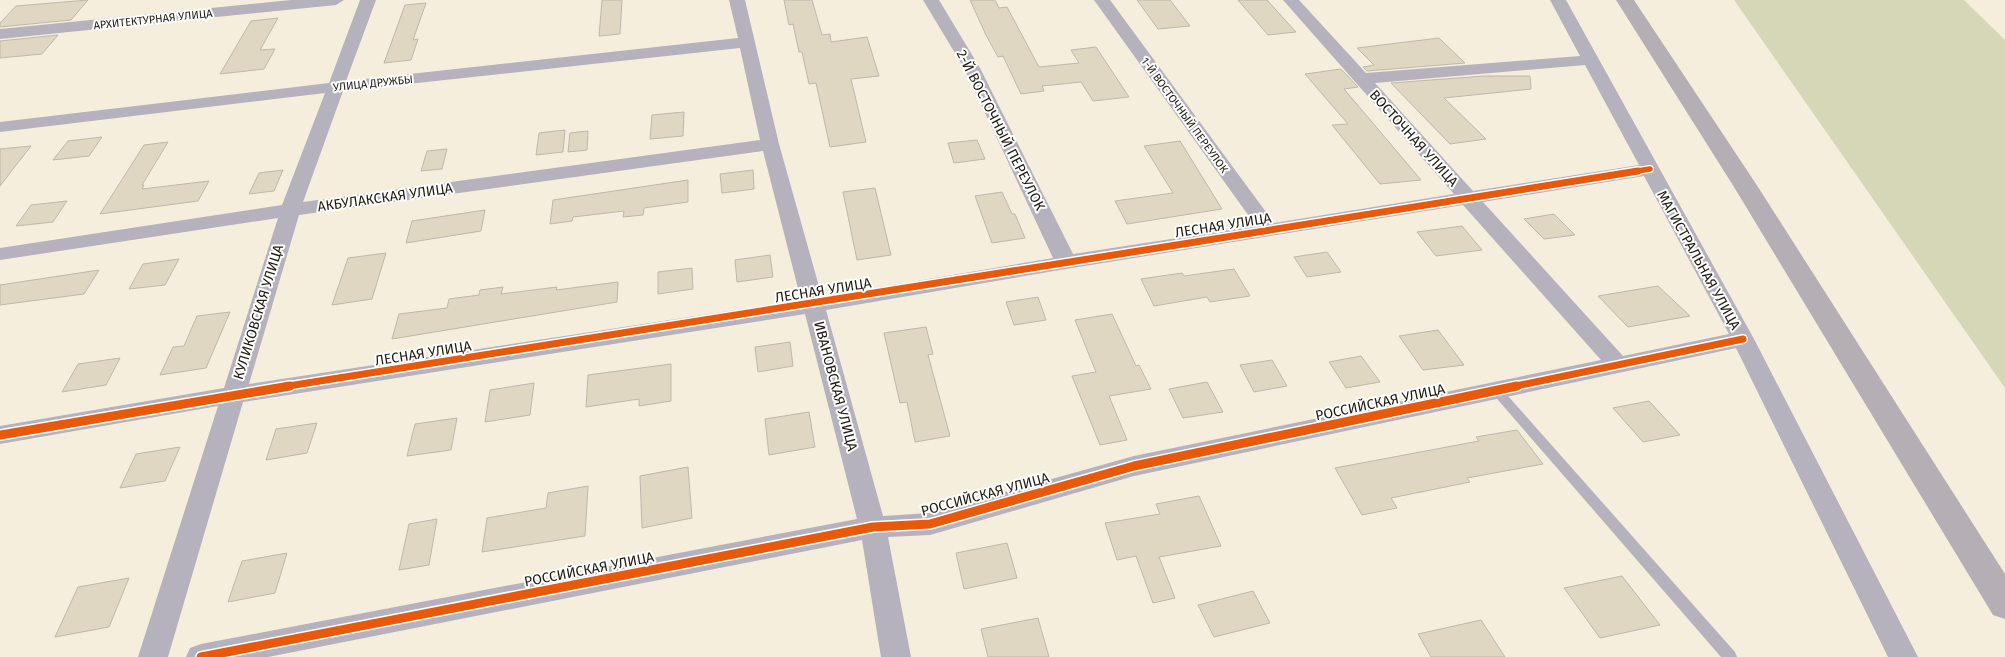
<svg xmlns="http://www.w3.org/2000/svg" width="2005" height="657" viewBox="0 0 2005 657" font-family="'Fira Sans',sans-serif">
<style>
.green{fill:#d6d7b7}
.building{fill:#dfd7c1;stroke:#bdb8aa}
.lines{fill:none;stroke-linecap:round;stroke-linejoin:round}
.service{fill:#b5b1bd;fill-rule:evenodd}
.minor{fill:#b5b1bd;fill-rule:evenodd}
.trunk{fill:#b5aeb5;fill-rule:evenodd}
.cycleway-far2-casing{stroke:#fff;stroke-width:8}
.cycleway-far1-casing{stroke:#fff;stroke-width:10}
.cycleway-casing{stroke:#fff;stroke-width:12}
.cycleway-far2{stroke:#e8590c;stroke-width:5.5}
.cycleway-far1{stroke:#e8590c;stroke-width:7}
.cycleway{stroke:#e8590c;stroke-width:9}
.labels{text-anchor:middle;stroke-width:4;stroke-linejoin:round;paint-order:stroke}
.far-street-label{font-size:11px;fill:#201b10;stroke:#fff}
.street-label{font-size:14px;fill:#201b10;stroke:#fff}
</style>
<rect width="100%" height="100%" fill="#f5eedd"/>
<path class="green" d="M 1734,0 L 1964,0 L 2005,40 L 2005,388 Z"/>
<path class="building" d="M 88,0 L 71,20 L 0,27 L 0,23 L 16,6 Z
M 602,0 L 622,0 L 620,34 L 599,36 Z
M 784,0 L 812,0 L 822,35 L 830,34 L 831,42 L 867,37 L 879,76 L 851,79 L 866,142 L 830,147 L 816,83 L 809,84 L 802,52 L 799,52 L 793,24 L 789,25 Z
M 970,0 L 995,0 L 999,8 L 1007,7 L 1039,67 L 1079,63 L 1071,50 L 1096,47 L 1129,97 L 1093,101 L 1081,82 L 1042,86 L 1044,91 L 1021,94 L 1003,56 L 998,57 L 986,35 Z
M 1137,0 L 1170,0 L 1190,26 L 1158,29 Z
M 1238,0 L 1267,0 L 1296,32 L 1268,35 Z
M 426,3 L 413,40 L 418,39 L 411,60 L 384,63 L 405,5 Z
M 278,18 L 260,50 L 275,49 L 264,69 L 220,74 L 251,21 Z
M 58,35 L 42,54 L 0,58 L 0,41 Z
M 1439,38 L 1465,63 L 1367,71 L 1363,67 L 1374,65 L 1357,48 Z
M 1341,69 L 1358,87 L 1344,89 L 1421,180 L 1380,184 L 1332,125 L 1348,124 L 1305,74 Z
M 1484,76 L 1530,76 L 1531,89 L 1444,98 L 1486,139 L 1450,144 L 1391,83 Z
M 684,112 L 683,136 L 650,139 L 652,115 Z
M 565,130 L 563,152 L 536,155 L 539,133 Z
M 588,131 L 587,150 L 568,152 L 570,133 Z
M 102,137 L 89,156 L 53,160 L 68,141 Z
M 977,140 L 985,159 L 954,163 L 948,143 Z
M 1180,141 L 1222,209 L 1127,224 L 1115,201 L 1173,193 L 1144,146 Z
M 168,142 L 142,185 L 144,185 L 142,189 L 209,181 L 198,201 L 100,214 L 144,145 Z
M 31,146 L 0,186 L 0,149 Z
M 447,149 L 442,169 L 421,171 L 427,151 Z
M 283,170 L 274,191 L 249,194 L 259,173 Z
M 753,170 L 754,189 L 722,193 L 720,174 Z
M 688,180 L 688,202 L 644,208 L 643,215 L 623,217 L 624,211 L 573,217 L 572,221 L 550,224 L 553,200 Z
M 875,188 L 891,255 L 857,260 L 843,192 Z
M 1002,192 L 1012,214 L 1015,214 L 1025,238 L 992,243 L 975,196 Z
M 67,201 L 53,222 L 16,226 L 31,205 Z
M 485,210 L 481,231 L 406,243 L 412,221 Z
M 1554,214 L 1575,235 L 1544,239 L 1524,219 Z
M 1462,226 L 1482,250 L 1436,256 L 1417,232 Z
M 1327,252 L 1341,272 L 1307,277 L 1294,257 Z
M 386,253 L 372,299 L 332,305 L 348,258 Z
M 770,255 L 773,277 L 737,282 L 735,260 Z
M 179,259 L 165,285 L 129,289 L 143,264 Z
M 692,268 L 693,289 L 658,294 L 658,272 Z
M 1234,269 L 1250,296 L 1210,302 L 1207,297 L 1154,306 L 1141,279 L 1182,273 L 1184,276 Z
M 99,270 L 84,294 L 0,305 L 0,285 Z
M 618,282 L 617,302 L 392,339 L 399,314 L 447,308 L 449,299 L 479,295 L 480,290 L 503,287 L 501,294 L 557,287 L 556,290 Z
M 1658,286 L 1690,316 L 1628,327 L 1598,296 Z
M 1038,297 L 1046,320 L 1014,325 L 1006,302 Z
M 230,312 L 206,368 L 160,375 L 173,347 L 184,346 L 197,316 Z
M 1112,314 L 1136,366 L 1139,365 L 1151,389 L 1109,396 L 1127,440 L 1100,445 L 1072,376 L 1096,372 L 1075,320 Z
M 926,327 L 933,354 L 928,355 L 950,436 L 915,442 L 907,402 L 900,403 L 884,333 Z
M 1438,330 L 1464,365 L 1423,370 L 1399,336 Z
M 790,342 L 793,366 L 758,372 L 755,347 Z
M 1361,356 L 1380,382 L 1346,388 L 1329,362 Z
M 120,358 L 106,385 L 62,392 L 78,364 Z
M 1272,360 L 1287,386 L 1254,392 L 1240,365 Z
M 671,364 L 671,401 L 639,406 L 639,399 L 586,407 L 588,375 Z
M 1207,382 L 1223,412 L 1183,418 L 1169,389 Z
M 534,383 L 530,415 L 485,422 L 490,390 Z
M 1649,401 L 1680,435 L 1643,442 L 1613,408 Z
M 809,412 L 815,447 L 769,455 L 765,419 Z
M 457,418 L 451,450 L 407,456 L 415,424 Z
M 317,423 L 307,453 L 266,460 L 276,429 Z
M 1517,430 L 1543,464 L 1467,478 L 1470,482 L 1391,498 L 1397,508 L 1362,515 L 1335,468 L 1479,441 L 1476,437 Z
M 180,447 L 165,481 L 120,488 L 136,454 Z
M 688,467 L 692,518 L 642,528 L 640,476 Z
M 588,486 L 585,536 L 482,552 L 487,518 L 546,508 L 548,493 Z
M 1199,496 L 1221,546 L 1159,557 L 1175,598 L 1153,603 L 1136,556 L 1117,560 L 1105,523 L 1160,514 L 1156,504 Z
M 437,519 L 429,565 L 399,570 L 409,524 Z
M 1007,543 L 1017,578 L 964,589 L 956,553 Z
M 287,553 L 275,593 L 228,602 L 242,561 Z
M 1622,576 L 1660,625 L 1600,638 L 1564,588 Z
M 129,578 L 109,627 L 55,637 L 78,587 Z
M 1253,591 L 1270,623 L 1214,637 L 1198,605 Z
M 1038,618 L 1049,657 L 988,657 L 981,629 Z
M 1481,620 L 1505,657 L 1431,657 L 1418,634 Z"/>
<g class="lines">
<path class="service" d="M 1496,386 L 1500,387 L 1735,652 L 1737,657 L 1721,657 L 1492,393 L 1490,390 L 1492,387 Z"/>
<path class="minor" d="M 291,0 L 344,0 L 336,5 L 0,39 L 0,29 Z
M 360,0 L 376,0 L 346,81 L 738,38 L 729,0 L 745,0 L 779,144 L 822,297 L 1053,258 L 964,68 L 923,0 L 939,0 L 980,68 L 1073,254 L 1256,226 L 1094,0 L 1110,0 L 1274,223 L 1454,194 L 1283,0 L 1299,0 L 1366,73 L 1580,56 L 1550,0 L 1566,0 L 1754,339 L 1918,657 L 1888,657 L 1736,348 L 1134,476 L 930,535 L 888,537 L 911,657 L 881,657 L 862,540 L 268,657 L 186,657 L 190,648 L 201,644 L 857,519 L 805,314 L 243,402 L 168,657 L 138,657 L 218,406 L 0,444 L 0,426 L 224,388 L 278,218 L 0,260 L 0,248 L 282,205 L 325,93 L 0,132 L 0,122 L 329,83 ZM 740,48 L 760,140 L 303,202 L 343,91 ZM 1585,65 L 1639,165 L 1473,191 L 1375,83 ZM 763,151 L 801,300 L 249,384 L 299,215 ZM 1644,176 L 1729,334 L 1623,356 L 1483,202 ZM 1463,205 L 1601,360 L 1134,456 L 930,513 L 883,516 L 826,310 L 1066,269 Z"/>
<path class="trunk" d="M 1616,0 L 1634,0 L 1758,187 L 2005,574 L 2005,619 L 1993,615 L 1734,187 Z"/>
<defs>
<path id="cycleway-far2" d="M 1631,172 L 1650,169"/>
<path id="cycleway-far1" d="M 282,387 C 735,317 1186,243 1638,171
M 1511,387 L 1743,339"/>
<path id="cycleway" d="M 0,435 L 290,386
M 201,657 L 873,527 L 930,524 L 1134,466 L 1517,386"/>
</defs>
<use href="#cycleway-far2" class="cycleway-far2-casing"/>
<use href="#cycleway-far1" class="cycleway-far1-casing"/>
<use href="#cycleway" class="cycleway-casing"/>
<use href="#cycleway-far2" class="cycleway-far2"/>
<use href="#cycleway-far1" class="cycleway-far1"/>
<use href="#cycleway" class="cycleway"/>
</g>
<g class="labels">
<g class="far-street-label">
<text transform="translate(153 19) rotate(-6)" y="4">АРХИТЕКТУРНАЯ УЛИЦА</text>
<text transform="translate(373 83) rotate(-6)" y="4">УЛИЦА ДРУЖБЫ</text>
<text transform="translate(1185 115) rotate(54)" y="4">1-Й ВОСТОЧНЫЙ ПЕРЕУЛОК</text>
</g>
<g class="street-label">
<text transform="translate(1001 130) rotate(63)" y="5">2-Й ВОСТОЧНЫЙ ПЕРЕУЛОК</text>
<text transform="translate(1414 138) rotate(48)" y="5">ВОСТОЧНАЯ УЛИЦА</text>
<text transform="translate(385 197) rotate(-8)" y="5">АКБУЛАКСКАЯ УЛИЦА</text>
<text transform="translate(1223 225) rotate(-9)" y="5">ЛЕСНАЯ УЛИЦА</text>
<text transform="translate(1699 260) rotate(61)" y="5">МАГИСТРАЛЬНАЯ УЛИЦА</text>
<text transform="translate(823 290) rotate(-9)" y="5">ЛЕСНАЯ УЛИЦА</text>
<text transform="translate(258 312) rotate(-73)" y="5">КУЛИКОВСКАЯ УЛИЦА</text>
<text transform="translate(423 353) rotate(-9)" y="5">ЛЕСНАЯ УЛИЦА</text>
<text transform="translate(836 386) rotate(75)" y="5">ИВАНОВСКАЯ УЛИЦА</text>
<text transform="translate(1380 402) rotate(-12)" y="5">РОССИЙСКАЯ УЛИЦА</text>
<text transform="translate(985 494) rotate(-15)" y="5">РОССИЙСКАЯ УЛИЦА</text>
<text transform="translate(589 569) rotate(-11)" y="5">РОССИЙСКАЯ УЛИЦА</text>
</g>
</g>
</svg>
